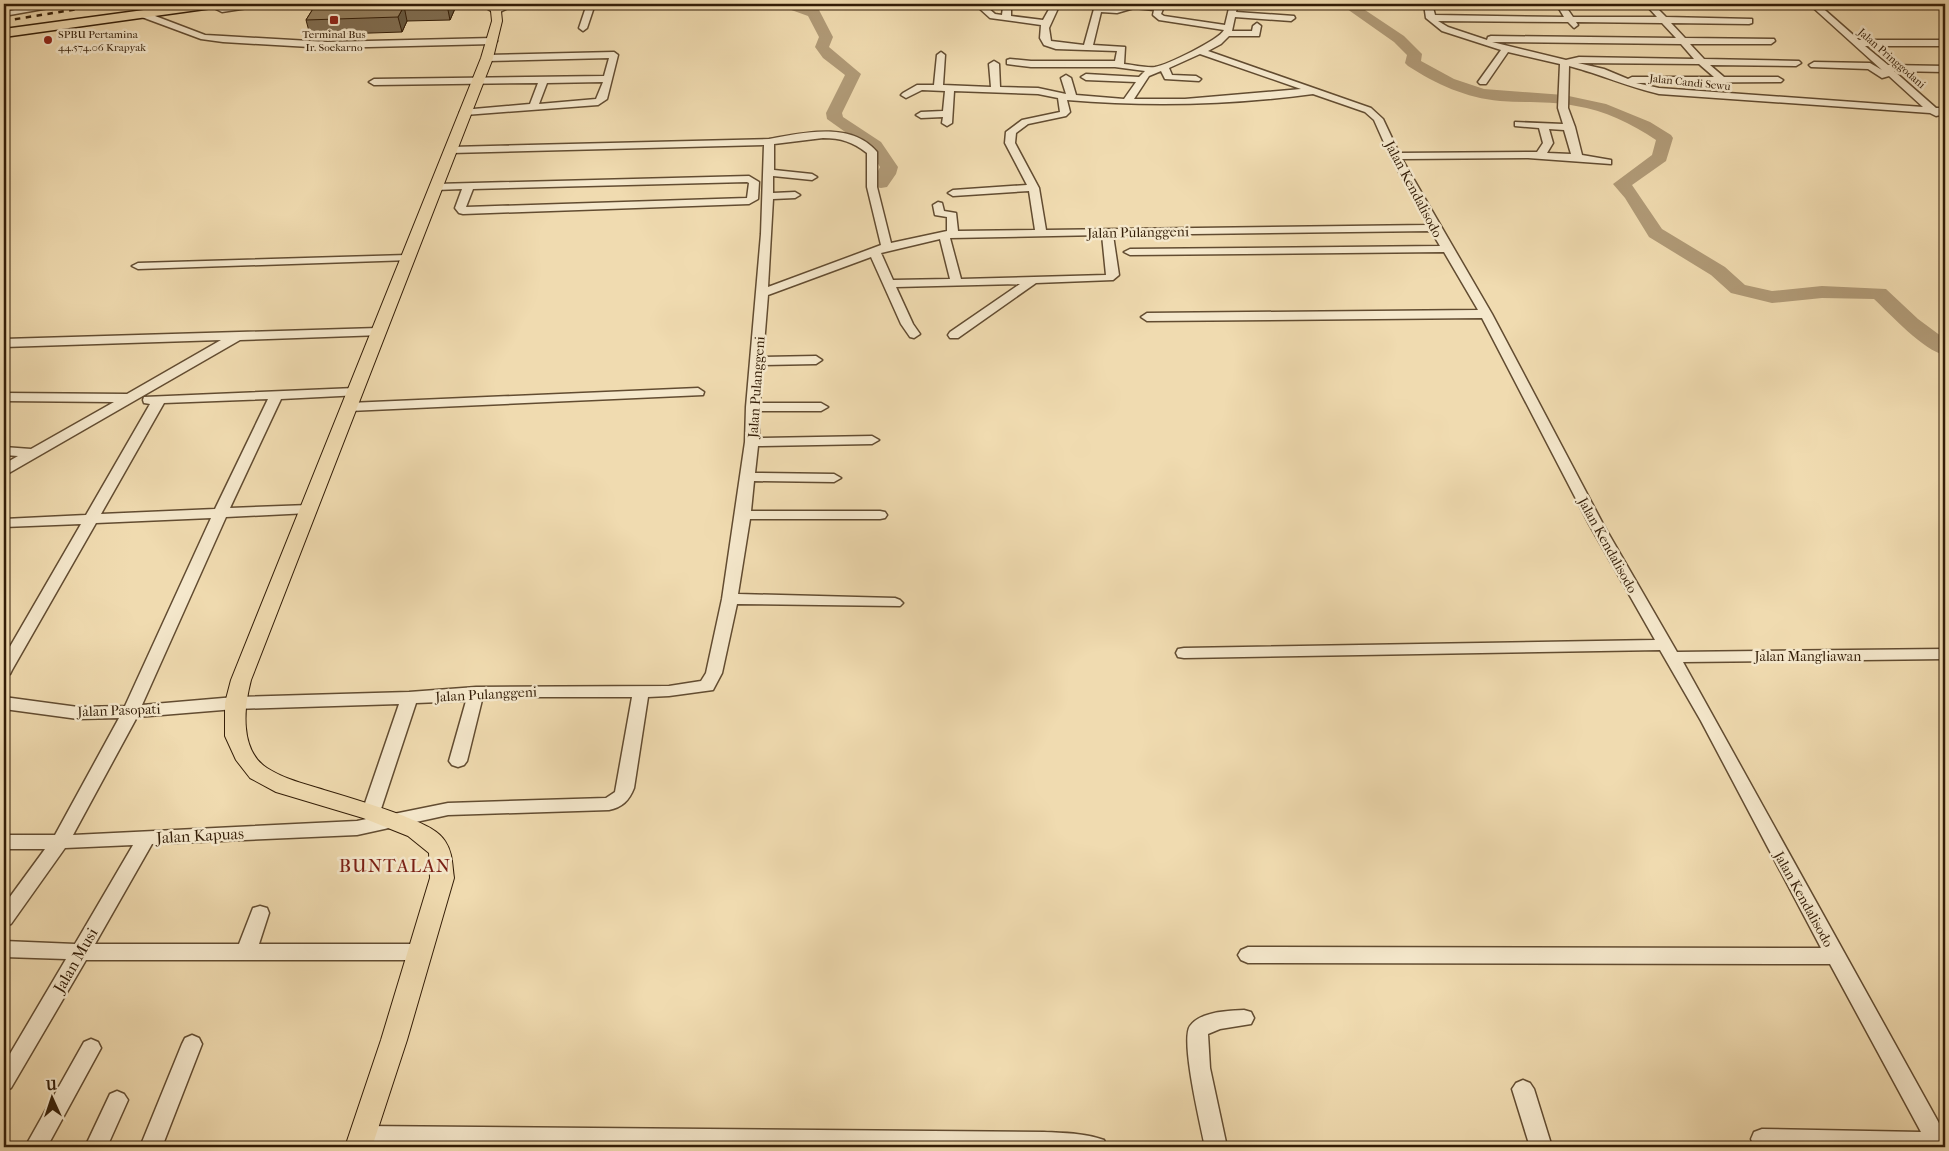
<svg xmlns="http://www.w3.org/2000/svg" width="1949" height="1151" viewBox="0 0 1949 1151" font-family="'IM FELL French Canon',serif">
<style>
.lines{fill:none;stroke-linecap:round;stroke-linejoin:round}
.river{fill:#b09a77;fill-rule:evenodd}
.minor-casing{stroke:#624c31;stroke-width:3}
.major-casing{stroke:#331d07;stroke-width:2}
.highway-casing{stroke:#331d07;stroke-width:3}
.minor{fill:#f5e8cc;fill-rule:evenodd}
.major{fill:#f0dbb0;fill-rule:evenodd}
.highway{fill:#f0dbb0;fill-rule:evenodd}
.rail{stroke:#331d07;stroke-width:2.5;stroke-dasharray:5.5 5.5;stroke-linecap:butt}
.wall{fill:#806e52;stroke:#331d07}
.shaded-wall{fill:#685a42;stroke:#331d07}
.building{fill:#95805f;stroke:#331d07}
.poi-dot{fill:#8f2418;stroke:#f5e8cc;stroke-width:2}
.labels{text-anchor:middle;stroke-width:5;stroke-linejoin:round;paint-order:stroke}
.far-poi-label{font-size:11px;fill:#331d07;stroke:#f5e8cc;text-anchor:start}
.far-street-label{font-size:11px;fill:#331d07;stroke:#f5e8cc}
.street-label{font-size:14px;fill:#331d07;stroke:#f5e8cc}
.near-street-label{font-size:16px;fill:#331d07;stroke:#f5e8cc}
.near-quarter-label{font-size:19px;letter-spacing:1px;fill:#7a1f14;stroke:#f5e8cc}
</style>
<rect width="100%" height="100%" fill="#f0dbb0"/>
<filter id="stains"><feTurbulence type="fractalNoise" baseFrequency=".004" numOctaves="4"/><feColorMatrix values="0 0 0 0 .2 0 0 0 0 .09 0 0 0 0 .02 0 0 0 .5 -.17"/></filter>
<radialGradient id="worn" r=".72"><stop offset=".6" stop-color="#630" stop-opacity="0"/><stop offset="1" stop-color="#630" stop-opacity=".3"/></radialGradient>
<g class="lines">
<path class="river" d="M 781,4 L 801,4 L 819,10 L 833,37 L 829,47 L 861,74 L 842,113 L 843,117 L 881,142 L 898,167 L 896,174 L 887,187 L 881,188 L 875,187 L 872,183 L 880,167 L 869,149 L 827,119 L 826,113 L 845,75 L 823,58 L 815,47 L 819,37 L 808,16 L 783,7 Z
M 1340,4 L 1356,4 L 1404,36 L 1422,54 L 1421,61 L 1454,79 L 1484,89 L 1564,95 L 1606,104 L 1650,122 L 1671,135 L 1673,138 L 1666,161 L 1632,185 L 1662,229 L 1725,267 L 1745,285 L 1772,291 L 1822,286 L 1886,289 L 1918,319 L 1945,339 L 1945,355 C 1924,351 1890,314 1874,299 L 1822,298 L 1772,303 L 1731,293 L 1711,275 L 1649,237 L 1625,198 L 1613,184 L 1652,155 L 1656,140 C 1632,124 1604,110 1576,106 C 1551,101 1525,103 1500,101 C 1466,98 1436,84 1408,66 L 1405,63 L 1407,55 L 1394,42 Z"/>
<defs>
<path id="minor" d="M 47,4 L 64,4 L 60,6 L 4,16 L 4,12 Z
M 206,4 L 217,4 L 223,6 L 265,4 L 261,6 L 222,12 Z
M 488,4 L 496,4 L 496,7 L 500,4 L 508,4 L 506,9 L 496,14 L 488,9 Z
M 587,4 L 595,4 L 587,28 L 583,31 L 579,28 Z
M 981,4 L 1011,4 L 1011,16 L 1043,20 L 1052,4 L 1060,4 L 1049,28 L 1051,41 L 1084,45 L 1094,9 L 1098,6 L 1117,7 L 1129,4 L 1165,4 L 1161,14 L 1164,16 L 1225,25 L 1230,4 L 1238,4 L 1236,12 L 1294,16 L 1295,18 L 1291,21 L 1235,17 L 1232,31 L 1252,31 L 1253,26 L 1257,23 L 1261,26 L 1259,36 L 1229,36 L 1221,44 L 1208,51 L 1371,108 L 1383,119 L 1399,153 L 1537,152 L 1543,143 L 1539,128 L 1515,126 L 1515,122 L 1563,124 L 1558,108 L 1560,64 L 1508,52 L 1486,84 L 1480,84 L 1478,82 L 1501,50 L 1442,31 L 1426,18 L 1424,4 L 1432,4 L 1435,15 L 1564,17 L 1558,7 L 1529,6 L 1525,4 L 1564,4 L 1573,17 L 1657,17 L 1645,4 L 1653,4 L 1666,17 L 1752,19 L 1752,23 L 1749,24 L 1671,23 L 1685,38 L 1774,39 L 1775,41 L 1771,44 L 1690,44 L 1704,59 L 1799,61 L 1801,63 L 1796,66 L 1710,65 L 1724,77 L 1778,77 L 1783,80 L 1781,82 L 1636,83 L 1659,88 L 1923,107 L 1889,76 L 1882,78 L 1868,69 L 1811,67 L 1809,65 L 1814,62 L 1870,63 L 1882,70 L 1809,4 L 1818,4 L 1859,40 L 1945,40 L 1945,46 L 1865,46 L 1888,65 L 1945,66 L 1945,72 L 1894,71 L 1936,108 L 1945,108 L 1945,114 L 1936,116 L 1930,113 L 1659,94 C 1628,87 1600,74 1569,66 L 1568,108 L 1575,127 L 1582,155 L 1611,160 L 1611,164 L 1528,158 L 1402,159 L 1492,314 L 1603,524 L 1677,652 L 1945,649 L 1945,659 L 1683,662 L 1945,1134 L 1945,1147 L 1754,1146 L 1751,1139 L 1754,1132 L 1762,1129 L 1921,1132 L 1830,964 L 1248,963 L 1241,960 L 1238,955 L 1241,950 L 1248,947 L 1821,948 L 1701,721 L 1660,650 L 1184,658 L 1178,657 L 1176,653 L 1178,649 L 1184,648 L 1655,640 L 1589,524 L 1482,318 L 1147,321 L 1141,317 L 1147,313 L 1478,310 L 1444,252 L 1130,255 L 1124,252 L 1130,249 L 1440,246 L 1431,231 L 1113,235 L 1119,275 L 1113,280 L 1036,283 L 958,338 L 950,338 L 948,335 L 950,332 L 1020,284 L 896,287 L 913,324 L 920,334 L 914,338 L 910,337 L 901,324 L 871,257 L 768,295 L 763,357 L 816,356 L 822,360 L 816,364 L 763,365 L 760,403 L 821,403 L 828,407 L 821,411 L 759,411 L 759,438 L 872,436 L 879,440 L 872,444 L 758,446 L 755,473 L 834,474 L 841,478 L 834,482 L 754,481 L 751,511 L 880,511 L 885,512 L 887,515 L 885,518 L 880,519 L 750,519 L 738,594 L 895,598 L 900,600 L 903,603 L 900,606 L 737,604 L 722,673 L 713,690 L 669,696 L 648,697 L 634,788 C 629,801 622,807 609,810 L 448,815 L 357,835 L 152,844 L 95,944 L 239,944 L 253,908 L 260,906 L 267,908 L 269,913 L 259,944 L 420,944 L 427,947 L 430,952 L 427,957 L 420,960 L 86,960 L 11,1088 L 4,1091 L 4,1064 L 66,959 L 4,957 L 4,941 L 75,944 L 133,845 L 65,848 L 11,924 L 4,926 L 4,905 L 45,849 L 4,849 L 4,835 L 55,835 L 119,718 L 78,719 L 4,709 L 4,697 L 78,707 L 125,706 L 211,518 L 96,523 L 12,670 L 10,674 L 4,675 L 4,657 L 81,524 L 4,527 L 4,519 L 86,515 L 150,404 L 144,403 L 143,400 L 144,397 L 355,388 L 360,389 L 361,392 L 360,395 L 281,399 L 230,508 L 309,505 L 314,506 L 316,509 L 314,512 L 309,513 L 226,517 L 142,705 L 235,697 L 409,692 L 476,687 L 669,686 L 701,681 L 706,673 L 722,599 L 745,442 L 746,407 L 761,234 L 764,145 L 451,153 L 446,150 L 451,147 L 769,139 C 803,133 851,121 877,152 L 877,187 L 891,243 L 947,231 L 947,217 L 935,215 L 933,205 L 938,202 L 942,203 L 944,211 L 956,213 L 958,231 L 1035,230 L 1029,191 L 953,196 L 948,193 L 953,190 L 1027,185 L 1005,143 L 1006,132 L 1022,120 L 1060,112 L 1058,98 L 1038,94 L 954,91 L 952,123 L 947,126 L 942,123 L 943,117 L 921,118 L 916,115 L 921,112 L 943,111 L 945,91 L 922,90 L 906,98 L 901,95 L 903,93 L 917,85 L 934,85 L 937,55 L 941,52 L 945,55 L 943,85 L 991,87 L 989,64 L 994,61 L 999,64 L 1000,87 L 1038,88 L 1066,94 L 1061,78 L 1066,75 L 1071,78 L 1076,95 L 1124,99 L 1136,82 L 1086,80 L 1081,77 L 1086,74 L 1139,77 L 1145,71 L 1115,67 L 1031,67 L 1007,64 L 1007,60 L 1010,59 L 1031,61 L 1115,61 L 1117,51 L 1056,49 L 1044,45 L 1040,38 L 1041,25 L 990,18 L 980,9 ZM 989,6 L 1003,7 L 1002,15 L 995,14 L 988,8 ZM 1134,8 L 1154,10 L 1153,15 L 1159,20 L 1224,30 C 1219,40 1167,65 1155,67 C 1146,68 1134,65 1124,64 L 1125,47 L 1093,45 L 1101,12 L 1117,13 ZM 1438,21 L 1568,22 L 1574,28 L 1578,25 L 1576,22 L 1662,23 L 1676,38 L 1491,36 L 1488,37 L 1487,40 L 1448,27 ZM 1492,42 L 1681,44 L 1694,59 L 1579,57 L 1566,60 ZM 1200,54 L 1301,89 L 1185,99 L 1134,99 L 1149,76 L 1161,71 L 1165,79 L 1199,81 L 1201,79 L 1196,76 L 1172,75 L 1169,68 ZM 1578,63 L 1699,64 L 1714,77 L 1632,77 L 1628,79 L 1604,69 ZM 1313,94 L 1365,112 L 1374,120 L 1390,156 L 1428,225 L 1046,230 L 1039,188 L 1015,143 L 1016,133 L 1028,124 L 1066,116 L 1070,112 L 1067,100 C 1149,107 1231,105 1313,94 ZM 1549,129 L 1564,130 L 1571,154 L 1547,153 L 1553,143 ZM 823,138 C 841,138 853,142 867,153 L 867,187 L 881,245 L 768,287 L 773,199 L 795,198 L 800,195 L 795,192 L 773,193 L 773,176 L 812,180 L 817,177 L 812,174 L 774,170 L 774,144 ZM 1102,235 L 1106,275 L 961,279 L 950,238 ZM 940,239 L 950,279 L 893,280 L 881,253 ZM 268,399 L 215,509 L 101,514 L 164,403 ZM 522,697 L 632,697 L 615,792 L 606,798 L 448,803 L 374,818 L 377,817 L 380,812 L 416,703 L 466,701 L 449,761 L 452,765 L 458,767 L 464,765 L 467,761 L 482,700 ZM 399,704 L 362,812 L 365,817 L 371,818 L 357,821 L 73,835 L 137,717 L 235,709 Z
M 142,11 L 205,35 L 223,36 L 327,42 L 493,38 L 497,41 L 493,44 L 327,48 L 223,42 L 201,39 L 139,16 L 139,12 Z
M 614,52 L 618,55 L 607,99 L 598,105 L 465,115 L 460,112 L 462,110 L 530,104 L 538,83 L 374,85 L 369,82 L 374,79 L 604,76 L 609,58 L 487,61 L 483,58 L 487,55 ZM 603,82 L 596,99 L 539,104 L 547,83 Z
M 749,176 L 759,182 L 758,199 L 749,204 L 463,214 L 459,213 L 455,208 L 462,189 L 436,190 L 431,187 L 436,184 ZM 747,182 L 749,183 L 747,198 L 466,207 L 473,189 Z
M 407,255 L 413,258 L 411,260 L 138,269 L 132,266 L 138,263 Z
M 378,328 L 382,329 L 384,332 L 382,335 L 240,340 L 9,473 L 4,474 L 4,464 L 18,456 L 4,455 L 4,447 L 31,449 L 114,402 L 4,401 L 4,393 L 127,394 L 221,340 L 4,347 L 4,339 Z
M 698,388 L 704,392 L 703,395 L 349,411 L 342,407 L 349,403 Z
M 1244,1010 L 1251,1012 L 1254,1018 L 1251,1024 L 1220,1029 L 1208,1034 L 1210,1068 L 1227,1147 L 1205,1147 C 1201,1127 1180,1040 1190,1026 C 1201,1011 1228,1011 1244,1010 Z
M 192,1035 L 199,1038 L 202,1044 L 162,1147 L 140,1147 L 182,1044 L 185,1038 Z
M 91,1039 L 98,1042 L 101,1048 L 47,1147 L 25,1147 L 84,1042 Z
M 1523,1080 L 1530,1083 L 1534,1089 L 1552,1147 L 1530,1147 L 1512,1089 L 1516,1083 Z
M 117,1091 L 124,1094 L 128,1100 L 107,1147 L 85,1147 L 110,1094 Z
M 362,1126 L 1044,1132 C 1064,1133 1085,1133 1104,1140 L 1107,1147 L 362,1146 L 354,1143 L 351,1136 L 354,1129 Z"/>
<path id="major" d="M 496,8 L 501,11 L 502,21 L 493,58 L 251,680 C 244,707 239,750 267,768 C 284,779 305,784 324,790 C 351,798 377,806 404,816 C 417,822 437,828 445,841 C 453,853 452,865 454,878 L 407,1040 L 372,1147 L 345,1147 L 381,1040 L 430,878 L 429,853 L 408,836 L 363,818 L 276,792 L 250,778 L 236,760 L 225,736 L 225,703 L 231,680 L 481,58 L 492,21 L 491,11 Z"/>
<path id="highway" d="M 188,4 L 218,4 L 212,8 L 4,37 L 4,29 Z"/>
</defs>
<use href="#minor" class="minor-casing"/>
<use href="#major" class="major-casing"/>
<use href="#highway" class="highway-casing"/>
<use href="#minor" class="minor"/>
<use href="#major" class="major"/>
<use href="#highway" class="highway"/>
<path class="rail" d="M 4,21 L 109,4"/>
</g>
<path class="wall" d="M 316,4 L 457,4 L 450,20 L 407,21 L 402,32 L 310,35 L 306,20 Z
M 673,4 L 682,4 L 681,7 Z"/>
<path class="shaded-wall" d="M 448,4 L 457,4 L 450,20 L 447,5 Z
M 655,4 L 668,4 L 656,8 Z
M 404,6 L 407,21 L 402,32 L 398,17 Z"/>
<path class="building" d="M 316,4 L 448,4 L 447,5 L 404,6 L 398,17 L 306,20 Z"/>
<g class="poi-dot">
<rect x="329" y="15" width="10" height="10" rx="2.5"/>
<circle cx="48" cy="40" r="5"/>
</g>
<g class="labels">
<g class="far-poi-label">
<text x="58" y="38">SPBU Pertamina<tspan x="58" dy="13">44.574.06 Krapyak</tspan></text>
<text x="334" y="38" text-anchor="middle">Terminal Bus<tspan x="334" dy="13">Ir. Soekarno</tspan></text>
</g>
<g class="far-street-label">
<text transform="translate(1892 58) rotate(41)" y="4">Jalan Pringgodani</text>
<text transform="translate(1690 82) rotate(6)" y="4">Jalan Candi Sewu</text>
</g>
<g class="street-label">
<text transform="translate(1414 189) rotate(62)" y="5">Jalan Kendalisodo</text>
<text transform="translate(1138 232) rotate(-1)" y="5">Jalan Pulanggeni</text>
<text transform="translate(756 387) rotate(-86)" y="5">Jalan Pulanggeni</text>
<text transform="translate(1608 545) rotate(61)" y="5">Jalan Kendalisodo</text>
<text x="1808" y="661">Jalan Mangliawan</text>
<text transform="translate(486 694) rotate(-3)" y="5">Jalan Pulanggeni</text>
<text transform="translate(119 710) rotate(-2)" y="5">Jalan Pasopati</text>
<text transform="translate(1804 899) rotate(61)" y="5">Jalan Kendalisodo</text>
</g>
<g class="near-street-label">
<text transform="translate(200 835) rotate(-3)" y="6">Jalan Kapuas</text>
<text transform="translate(75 960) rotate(-60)" y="6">Jalan Musi</text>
</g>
<g class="near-quarter-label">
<text x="395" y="872">BUNTALAN</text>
</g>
</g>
<rect width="1949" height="1151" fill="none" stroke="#f0dbb0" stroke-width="20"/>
<rect x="5" y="5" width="1939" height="1141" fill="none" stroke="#331d07" stroke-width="2.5"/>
<rect x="10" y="10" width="1929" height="1131" fill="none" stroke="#331d07"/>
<g transform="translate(52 1098) rotate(357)" stroke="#f5e8cc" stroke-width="4" paint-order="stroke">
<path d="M0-4L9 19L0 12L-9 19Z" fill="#331d07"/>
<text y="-8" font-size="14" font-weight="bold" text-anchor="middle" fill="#331d07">U</text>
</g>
<rect width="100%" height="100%" filter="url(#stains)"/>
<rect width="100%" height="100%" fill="url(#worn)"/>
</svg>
